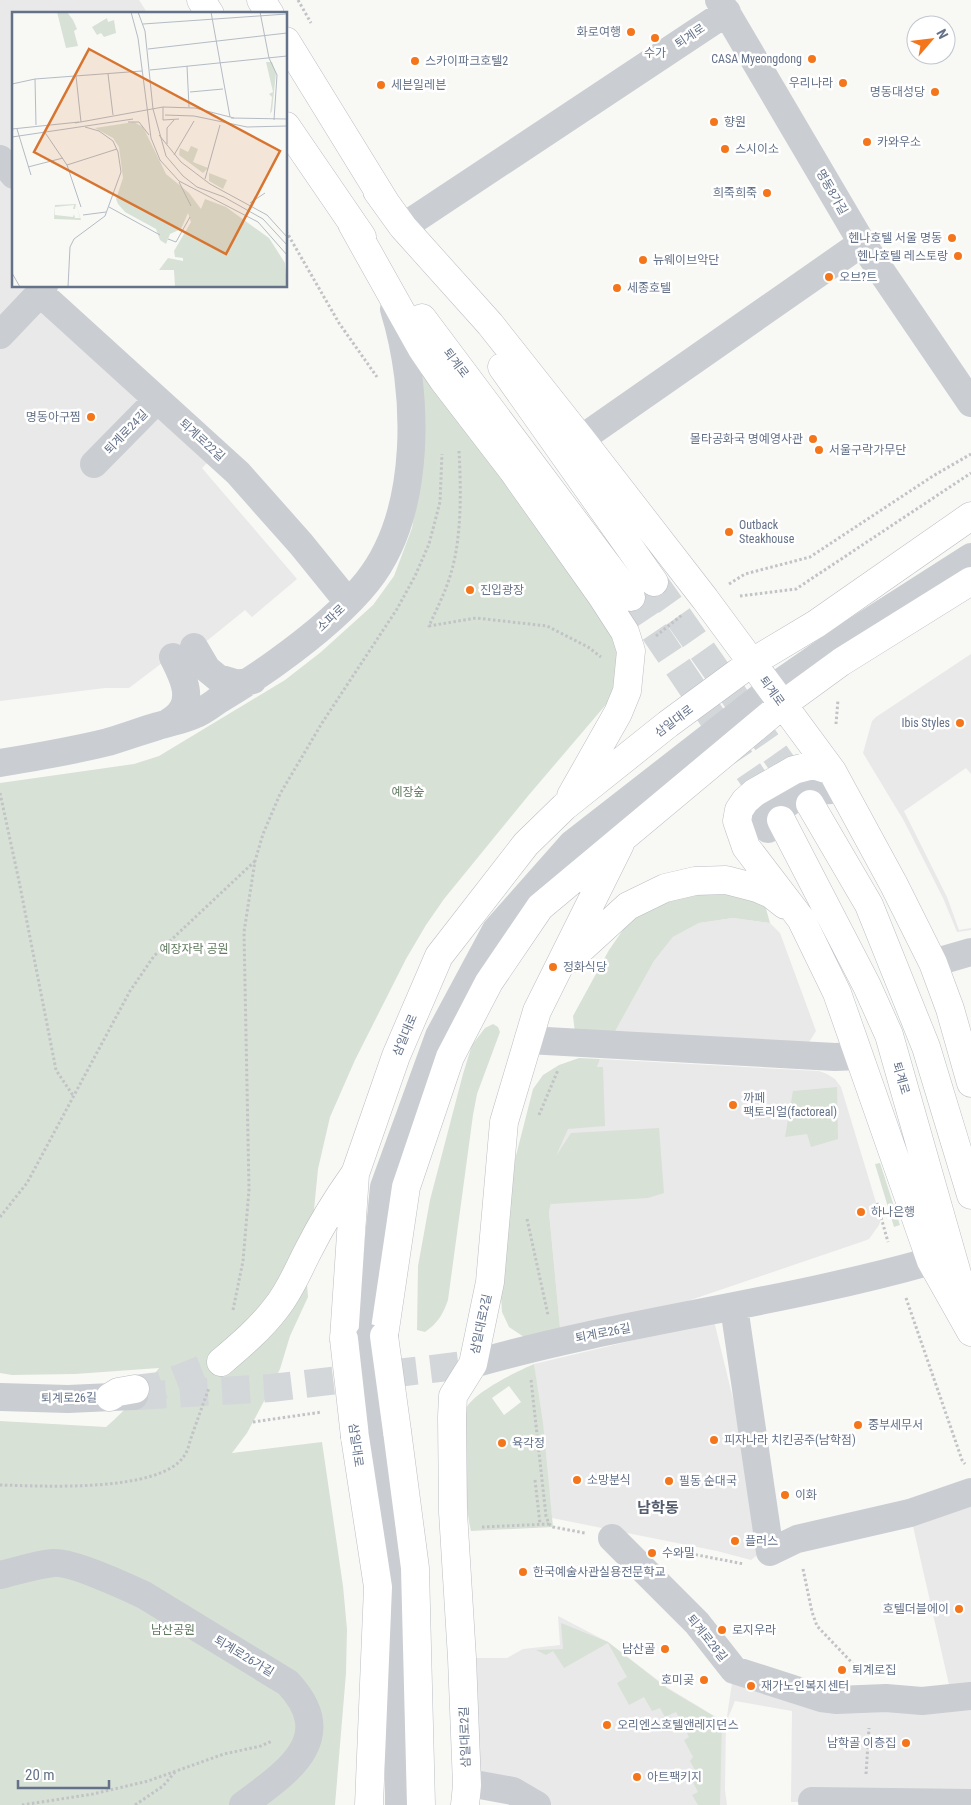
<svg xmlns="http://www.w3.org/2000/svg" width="971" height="1805" viewBox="0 0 971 1805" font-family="'Roboto Condensed','Noto Sans KR',sans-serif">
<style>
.built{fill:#e9e9e9}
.green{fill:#d8e1d6;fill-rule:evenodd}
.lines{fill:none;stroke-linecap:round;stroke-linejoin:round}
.minor-tunnel{stroke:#d3d7da;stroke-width:28;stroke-dasharray:28 14;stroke-linecap:butt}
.major-tunnel{stroke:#d3d7da;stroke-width:28;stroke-dasharray:28 14;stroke-linecap:butt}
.major-casing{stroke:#bbbec3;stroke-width:29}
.path{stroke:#c1c3c6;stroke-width:3;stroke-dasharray:2.5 2.5;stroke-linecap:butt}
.minor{stroke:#cacdd1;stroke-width:28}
.major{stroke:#fff;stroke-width:28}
.major-bridge-casing{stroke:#bbbec3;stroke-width:29;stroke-linecap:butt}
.minor-bridge{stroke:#cacdd1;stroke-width:28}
.major-bridge{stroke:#fff;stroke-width:28}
.poi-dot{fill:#f4751a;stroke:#fff;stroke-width:2}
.labels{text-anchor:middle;stroke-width:5;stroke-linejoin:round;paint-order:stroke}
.poi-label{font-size:12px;fill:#647289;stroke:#fff;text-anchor:start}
.street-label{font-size:12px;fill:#647289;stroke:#fff}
.park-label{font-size:12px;fill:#617a60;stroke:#fff}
.quarter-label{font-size:15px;font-weight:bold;fill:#535d6e;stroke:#fff}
.inset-road{fill:none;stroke:#b4bbc4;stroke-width:1}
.view{fill:#d77430;fill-opacity:0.15;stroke:#d77430;stroke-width:2.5}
.inset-edge{fill:none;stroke:#647289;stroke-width:2.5}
</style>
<rect width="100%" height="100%" fill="#f8f9f5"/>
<path class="built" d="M 0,0 L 139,0 L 148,14 L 14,14 L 14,286 L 40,286 L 0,318 Z
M 40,293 L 207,463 L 202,468 L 297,579 L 252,617 L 245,610 L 208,640 L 162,663 L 129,688 L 105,688 L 0,701 L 0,335 Z
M 971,654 L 971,774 L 966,768 L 904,811 L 947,897 L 959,930 L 971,928 L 971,930 L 957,932 L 943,898 L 904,821 L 863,753 L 872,721 L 876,717 Z
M 733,918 L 770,923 L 780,933 L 816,1031 L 806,1047 L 607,1046 L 654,961 L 673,937 L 699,923 Z
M 600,1059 L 819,1071 L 827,1074 L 835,1079 L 841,1087 L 881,1219 L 879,1225 L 869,1239 L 864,1241 L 670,1307 L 561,1338 L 549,1212 L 554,1160 L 571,1117 L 591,1081 Z
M 714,1321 L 769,1546 L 751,1560 L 717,1551 L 552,1518 L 534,1364 Z
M 971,1492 L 971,1697 L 952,1698 L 910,1513 Z
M 558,1616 L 608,1642 L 668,1688 L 726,1723 L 734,1670 L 821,1698 L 971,1699 L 971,1803 L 791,1802 L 792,1711 L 735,1701 L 726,1723 L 725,1790 L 727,1805 L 537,1805 L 480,1785 L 475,1658 L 507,1658 L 523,1649 L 560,1645 Z"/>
<path class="green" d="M 415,358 L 603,607 L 623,669 L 609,701 L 528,796 L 444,899 L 426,925 L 406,959 L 355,1060 L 330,1117 L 318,1169 L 313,1220 L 306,1272 L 308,1297 L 290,1336 L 280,1369 L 271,1388 L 247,1433 L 232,1453 L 322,1442 L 343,1586 L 347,1629 L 346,1673 L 335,1805 L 0,1805 L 0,1421 L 106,1427 C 127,1409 143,1390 159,1368 L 75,1374 L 12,1375 L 0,1373 L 0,783 L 134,764 L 159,756 L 285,680 L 321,652 L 373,605 L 394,576 L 412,528 L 418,494 Z
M 707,885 L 765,905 L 770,923 L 733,918 L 699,923 L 673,937 L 654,961 L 607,1046 L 575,1033 L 573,1016 L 609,950 L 634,914 Z
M 493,1024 L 498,1027 L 500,1032 L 477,1094 L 473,1115 L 448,1300 C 443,1314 438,1323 425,1332 L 417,1330 L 418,1266 L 430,1200 L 463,1074 L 472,1045 L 485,1028 Z
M 579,1058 L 600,1059 L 597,1067 L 603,1067 L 605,1126 L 568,1129 L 556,1156 L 571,1133 L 659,1128 L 664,1193 L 648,1198 L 551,1204 L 551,1202 L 549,1212 L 561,1338 L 527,1339 L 509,1327 L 502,1312 L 500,1282 L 509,1183 L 533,1089 L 543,1075 L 559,1065 Z
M 837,1087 L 838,1139 L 811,1147 L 807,1134 L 785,1137 L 793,1091 Z
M 880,1163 L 900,1225 L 894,1227 L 875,1164 Z
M 534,1364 L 543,1423 L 553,1527 L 471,1531 C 466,1513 458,1423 466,1408 C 476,1391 516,1372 534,1364 ZM 509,1386 L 521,1402 L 504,1415 L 492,1398 Z
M 561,1623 L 608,1642 L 668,1689 L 722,1721 L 720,1805 L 698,1805 L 692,1795 L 698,1792 L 690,1776 L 696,1772 L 690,1761 L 693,1757 L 684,1740 L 689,1737 L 676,1712 L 665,1717 L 660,1708 L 652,1711 L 644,1697 L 629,1705 L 617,1683 L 627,1677 L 608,1643 L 564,1668 L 553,1651 L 546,1655 L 536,1650 L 563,1649 Z"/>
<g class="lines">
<path class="minor-tunnel" d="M 138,1396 L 271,1388 L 473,1364"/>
<path class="major-tunnel" d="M 654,582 L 802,792
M 631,597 L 774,809
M 135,1389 L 160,1386 L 221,1362"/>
<defs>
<path id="major" d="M 201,0 L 210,14
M 261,0 L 270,14
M 286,41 L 387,205
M 286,126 L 362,237
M 377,191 L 403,227 L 490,324 L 581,439 L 705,599 L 832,771 L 894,885 L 933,963 L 950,1009 L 971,1083
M 352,224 L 422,349 L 443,380 L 513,471 L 601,595 L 625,632 L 631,651 L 627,691 L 618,713 L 571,796
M 422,318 L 631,597
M 502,367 L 654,582
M 832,771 L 813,765 L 794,770 L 780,778 L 754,793 L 745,801 L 739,810 L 737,821 L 746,847 L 801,919 L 837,993 L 931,1261 L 971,1332
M 810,804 L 869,905 L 926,1047 L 971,1195
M 781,820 L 867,986 L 889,1035 L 964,1298
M 570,959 L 628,906 L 665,888 L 695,881 L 726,880 L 757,888 L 771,894 L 785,905
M 384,1336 L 406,1187 L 450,1057 L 489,982 L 540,907 L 782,705 L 841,662 L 971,581
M 344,1339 L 355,1174 L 396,1056 L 439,956 L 526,844 L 564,807 L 668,724 L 751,663 L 816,624 L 971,516
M 221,1362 C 241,1345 261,1328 276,1308 C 290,1291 298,1270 308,1251 C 321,1225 337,1199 354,1175
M 110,1397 L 118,1392 L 135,1389
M 397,1431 L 415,1568 L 421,1805
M 355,1437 L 378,1587 L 369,1805
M 465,1805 L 467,1785 L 462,1658 L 453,1512 L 452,1417 L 453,1396 L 473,1364 L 490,1282 L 504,1122 L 537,1011 L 620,844"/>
</defs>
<use href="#major" class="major-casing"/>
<path class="path" d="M 298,0 L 311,23
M 286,231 L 339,323 L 377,377
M 459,451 C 461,489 462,536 451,573 C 446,591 437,608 429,626 L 476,618 L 547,626 L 588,647 L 601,657
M 729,584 L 745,574 L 810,557 L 933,476 L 971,454
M 740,596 L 796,589 L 971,473
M 656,636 L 682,615
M 836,724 L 838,700
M 0,793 L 19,881 L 56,1070 L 74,1097
M 539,1115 L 558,1070
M 877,1203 L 888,1242
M 0,1217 L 27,1183 L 130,991 L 154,956 L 255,861
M 527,1219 L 548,1315
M 906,1298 L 962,1460 L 965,1464
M 233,1310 L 243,1261 L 249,1190 L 244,932 L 255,861 L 263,834 L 280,794 L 322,723 L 397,609 L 415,576 L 429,544 L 440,502 L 442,454
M 531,1380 L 546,1516 L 549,1524 L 553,1527 L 585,1533
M 253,1422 L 322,1412
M 535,1480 L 540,1524
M 0,1485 C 41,1486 160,1493 184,1456 C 188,1451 189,1444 191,1438 C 197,1421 203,1404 209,1388
M 482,1527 L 549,1524
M 666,1549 L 744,1564
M 803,1569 L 812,1612 L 817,1626 L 858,1669
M 866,1774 L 869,1728
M 22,1805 L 93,1794 L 148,1781 L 224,1754 L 261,1746 L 272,1741
M 135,1805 L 163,1786 L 175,1772"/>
<path class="minor" d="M 719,0 L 862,243 L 971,403
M 0,159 L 14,175
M 403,227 L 727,12
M 40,293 L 238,473 L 301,544 L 348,602
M 0,335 L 40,293 L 44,286
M 581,439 L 862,243
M 94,464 L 157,400
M 194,647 L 207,669 L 218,678 L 238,684 L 253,680
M 169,722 C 197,705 185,680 173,657
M 0,763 C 36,757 72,751 108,742 C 125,737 141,731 158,726 C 170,722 183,720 194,715 C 202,712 210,706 217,701 C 237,689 258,676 277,662 C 309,639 342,613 367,582 C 423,512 419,390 394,309
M 762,807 L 760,809 L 760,816 L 768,829 L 765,823 L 766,818 L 807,790 L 831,790 L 815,791 C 812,785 809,781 801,781 L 762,807
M 933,963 L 971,952
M 528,1040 L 835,1057 L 858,1056
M 734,1307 L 770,1552 L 797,1539 L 910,1513 L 971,1492
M 369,1338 L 384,1187 L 439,1036 L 496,930 L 572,844 L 771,689 L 849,635 L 971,557
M 473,1364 C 623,1321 780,1304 931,1261
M 0,1397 L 68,1399 L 134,1396
M 378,1421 L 398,1573 L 399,1805
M 612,1538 L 697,1623 L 734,1670 L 821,1698 L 837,1700 L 886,1698 L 922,1701 L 971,1696
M 0,1575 C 17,1571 35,1565 53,1563 C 71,1561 125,1586 144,1595 L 288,1683 C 340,1739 286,1773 243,1805
M 467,1785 L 480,1785 L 513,1791 L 537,1805
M 812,1801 L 971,1803"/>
<use href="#major" class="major"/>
<defs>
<path id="major-bridge" d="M 384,1336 L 397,1431
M 344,1339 L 355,1437"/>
</defs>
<use href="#major-bridge" class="major-bridge-casing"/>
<path class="minor-bridge" d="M 369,1338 L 378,1421"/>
<use href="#major-bridge" class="major-bridge"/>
</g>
<g class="poi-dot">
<circle cx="631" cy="32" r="5"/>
<circle cx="655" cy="38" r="5"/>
<circle cx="812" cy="59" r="5"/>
<circle cx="415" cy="61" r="5"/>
<circle cx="843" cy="83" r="5"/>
<circle cx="381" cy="85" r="5"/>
<circle cx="935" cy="92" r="5"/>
<circle cx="714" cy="122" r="5"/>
<circle cx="867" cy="142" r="5"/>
<circle cx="725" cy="149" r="5"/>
<circle cx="767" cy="193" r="5"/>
<circle cx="952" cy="238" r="5"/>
<circle cx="958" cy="256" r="5"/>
<circle cx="643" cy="260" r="5"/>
<circle cx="829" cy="277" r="5"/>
<circle cx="617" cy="288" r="5"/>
<circle cx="91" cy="417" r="5"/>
<circle cx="813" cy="439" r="5"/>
<circle cx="819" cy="450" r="5"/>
<circle cx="729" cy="532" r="5"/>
<circle cx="470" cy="590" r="5"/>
<circle cx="960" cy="723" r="5"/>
<circle cx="553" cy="967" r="5"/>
<circle cx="733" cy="1105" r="5"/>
<circle cx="861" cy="1212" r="5"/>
<circle cx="858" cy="1425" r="5"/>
<circle cx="714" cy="1440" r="5"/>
<circle cx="502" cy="1443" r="5"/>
<circle cx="577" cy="1480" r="5"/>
<circle cx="669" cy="1481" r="5"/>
<circle cx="785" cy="1495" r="5"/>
<circle cx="735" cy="1541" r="5"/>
<circle cx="652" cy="1553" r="5"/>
<circle cx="523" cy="1572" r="5"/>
<circle cx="959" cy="1609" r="5"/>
<circle cx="722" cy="1630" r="5"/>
<circle cx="665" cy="1649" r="5"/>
<circle cx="842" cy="1670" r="5"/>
<circle cx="704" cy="1680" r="5"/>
<circle cx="751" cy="1686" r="5"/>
<circle cx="607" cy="1725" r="5"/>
<circle cx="906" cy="1743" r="5"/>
<circle cx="637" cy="1777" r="5"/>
</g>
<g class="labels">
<g class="poi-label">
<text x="621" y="36" text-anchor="end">화로여행</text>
<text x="655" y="57" text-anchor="middle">수가</text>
<text x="802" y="63" text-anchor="end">CASA Myeongdong</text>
<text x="425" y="65">스카이파크호텔2</text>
<text x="833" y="87" text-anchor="end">우리나라</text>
<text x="391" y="89">세븐일레븐</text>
<text x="925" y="96" text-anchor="end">명동대성당</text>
<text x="724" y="126">향원</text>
<text x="877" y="146">카와우소</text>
<text x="735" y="153">스시이소</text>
<text x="757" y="197" text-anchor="end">희죽희죽</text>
<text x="942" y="242" text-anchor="end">헨나호텔 서울 명동</text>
<text x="948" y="260" text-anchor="end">헨나호텔 레스토랑</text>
<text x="653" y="264">뉴웨이브악단</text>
<text x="839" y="281">오브?트</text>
<text x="627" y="292">세종호텔</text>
<text x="81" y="421" text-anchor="end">명동아구찜</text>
<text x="803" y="443" text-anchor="end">몰타공화국 명예영사관</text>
<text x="829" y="454">서울구락가무단</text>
<text x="739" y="529">Outback<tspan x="739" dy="14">Steakhouse</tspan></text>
<text x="480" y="594">진입광장</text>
<text x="950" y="727" text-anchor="end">Ibis Styles</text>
<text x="563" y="971">정화식당</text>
<text x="743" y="1102">까페<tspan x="743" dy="14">팩토리얼(factoreal)</tspan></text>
<text x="871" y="1216">하나은행</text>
<text x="868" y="1429">중부세무서</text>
<text x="724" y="1444">피자나라 치킨공주(남학점)</text>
<text x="512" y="1447">육각정</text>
<text x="587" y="1484">소망분식</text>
<text x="679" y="1485">필동 순대국</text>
<text x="795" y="1499">이화</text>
<text x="745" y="1545">플러스</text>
<text x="662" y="1557">수와밀</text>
<text x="533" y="1576">한국예술사관실용전문학교</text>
<text x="949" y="1613" text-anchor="end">호텔더블에이</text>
<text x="732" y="1634">로지우라</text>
<text x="655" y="1653" text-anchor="end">남산골</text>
<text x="852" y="1674">퇴계로집</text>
<text x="694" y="1684" text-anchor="end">호미곶</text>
<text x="761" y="1690">재가노인복지센터</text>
<text x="617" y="1729">오리엔스호텔앤레지던스</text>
<text x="896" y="1747" text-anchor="end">남학골 이층집</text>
<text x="647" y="1781">아트팩키지</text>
</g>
<g class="street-label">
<text transform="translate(690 36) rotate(-34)" y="4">퇴계로</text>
<text transform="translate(832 192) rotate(60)" y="4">명동8가길</text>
<text transform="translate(456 363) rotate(53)" y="4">퇴계로</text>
<text transform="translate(126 432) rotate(-46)" y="4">퇴계로24길</text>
<text transform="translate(202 440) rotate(42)" y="4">퇴계로22길</text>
<text transform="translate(331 618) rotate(-43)" y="4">소파로</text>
<text transform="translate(772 691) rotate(54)" y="4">퇴계로</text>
<text transform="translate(674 721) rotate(-37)" y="4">삼일대로</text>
<text transform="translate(405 1035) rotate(-67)" y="4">삼일대로</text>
<text transform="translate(901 1078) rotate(74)" y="4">퇴계로</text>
<text transform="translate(481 1324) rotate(-78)" y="4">삼일대로2길</text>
<text transform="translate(603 1333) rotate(-11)" y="4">퇴계로26길</text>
<text transform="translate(69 1398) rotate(-1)" y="4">퇴계로26길</text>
<text transform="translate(356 1445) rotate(82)" y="4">삼일대로</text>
<text transform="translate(707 1638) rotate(51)" y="4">퇴계로28길</text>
<text transform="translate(244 1656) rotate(31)" y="4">퇴계로26가길</text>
<text transform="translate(465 1737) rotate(-92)" y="4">삼일대로2길</text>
</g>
<g class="park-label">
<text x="408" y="796">예장숲</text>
<text x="194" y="953">예장자락 공원</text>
<text x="173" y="1634">남산공원</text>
</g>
<g class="quarter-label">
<text x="658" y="1513">남학동</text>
</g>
</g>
<g transform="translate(12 12)">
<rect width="275" height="275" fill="#f8f9f5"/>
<path d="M 45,0 L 55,0 L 61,8 L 65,17 L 62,19 L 66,34 L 54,36 ZM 95,6 L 96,10 L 102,8 L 104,21 L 92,25 L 89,21 L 85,23 L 80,15 ZM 254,50 L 260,50 L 264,61 L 260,99 L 258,102 L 257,102 L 252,103 L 258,102 L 260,85 L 257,82 L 261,80 ZM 122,110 L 131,115 L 154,162 L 177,181 L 189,197 L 193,187 L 214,195 L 257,226 L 273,251 L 275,275 L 163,275 L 162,258 L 147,258 L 156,246 L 171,249 L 171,246 L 163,245 L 162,239 L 179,210 L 176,201 L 169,217 L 158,222 L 154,232 L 148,228 L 144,217 L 113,200 L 106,192 L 104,187 L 111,166 L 107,135 L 101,126 L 83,116 ZM 179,134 L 186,137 L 181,150 L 196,156 L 191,161 L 167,143 L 168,136 L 176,140 ZM 197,161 L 215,168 L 211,177 L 197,169 ZM 64,192 L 69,208 L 42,207 L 43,193 ZM 64,192 L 68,206 L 63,206 L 62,202 L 61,205 L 43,203 L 43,195 L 62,193 L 61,197 L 63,197 Z" fill="#d8e1d6" fill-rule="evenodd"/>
<path class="inset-road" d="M 119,0 L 126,26 L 139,126 L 148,148 L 167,169 L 246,210 L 275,243M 126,0 L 133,19 L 141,97 L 154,144 L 171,164 L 185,175 L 212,185 L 251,207 L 275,233M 199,0 L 218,105M 248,0 L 257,46 L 265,63 L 262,108M 131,12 L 275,2M 136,37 L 275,21M 175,54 L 177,95M 138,58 L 275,44M 96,62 L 101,103M 64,64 L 69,110M 23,67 L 24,113M 0,72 L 23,67 L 130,59M 178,80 L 211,77M 151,95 L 151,108 L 167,107M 153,103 L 182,104 L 235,115 L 275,114M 219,106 L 275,107M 116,110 L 127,110 L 137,123M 63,111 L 151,95 L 183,96 L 222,106M 0,117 L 67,110M 5,117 L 19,163M 32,119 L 55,153 L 69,195M 147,123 L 169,150 L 198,172 L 255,203 L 275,225M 0,125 L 121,107M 155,132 L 155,116 L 162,108M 162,143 L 182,109M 55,153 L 105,137M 16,155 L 51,146M 193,167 L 208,113M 167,170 L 179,194M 238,191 L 253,181M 97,195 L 148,223M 71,203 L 94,200M 156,227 L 164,230 L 178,205M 0,261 L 8,275M 56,275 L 58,235 L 62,227 L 93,204 L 109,160 L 106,140 L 101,129 L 87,119 L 73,115"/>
<path class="view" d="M 77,37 L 268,139 L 214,242 L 22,140 Z"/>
<rect width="275" height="275" class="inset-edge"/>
</g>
<g transform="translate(931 40) rotate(62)"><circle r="24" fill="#ffffff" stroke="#c1c7d0"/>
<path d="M0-4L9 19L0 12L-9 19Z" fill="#f4751a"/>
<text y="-8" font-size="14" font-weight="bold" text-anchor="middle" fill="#647289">N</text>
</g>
<path d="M18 1780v8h91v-8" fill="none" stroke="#647289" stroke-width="2.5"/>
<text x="25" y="1780" font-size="15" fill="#647289" stroke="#ffffff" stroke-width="4" paint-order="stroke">20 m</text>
</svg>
